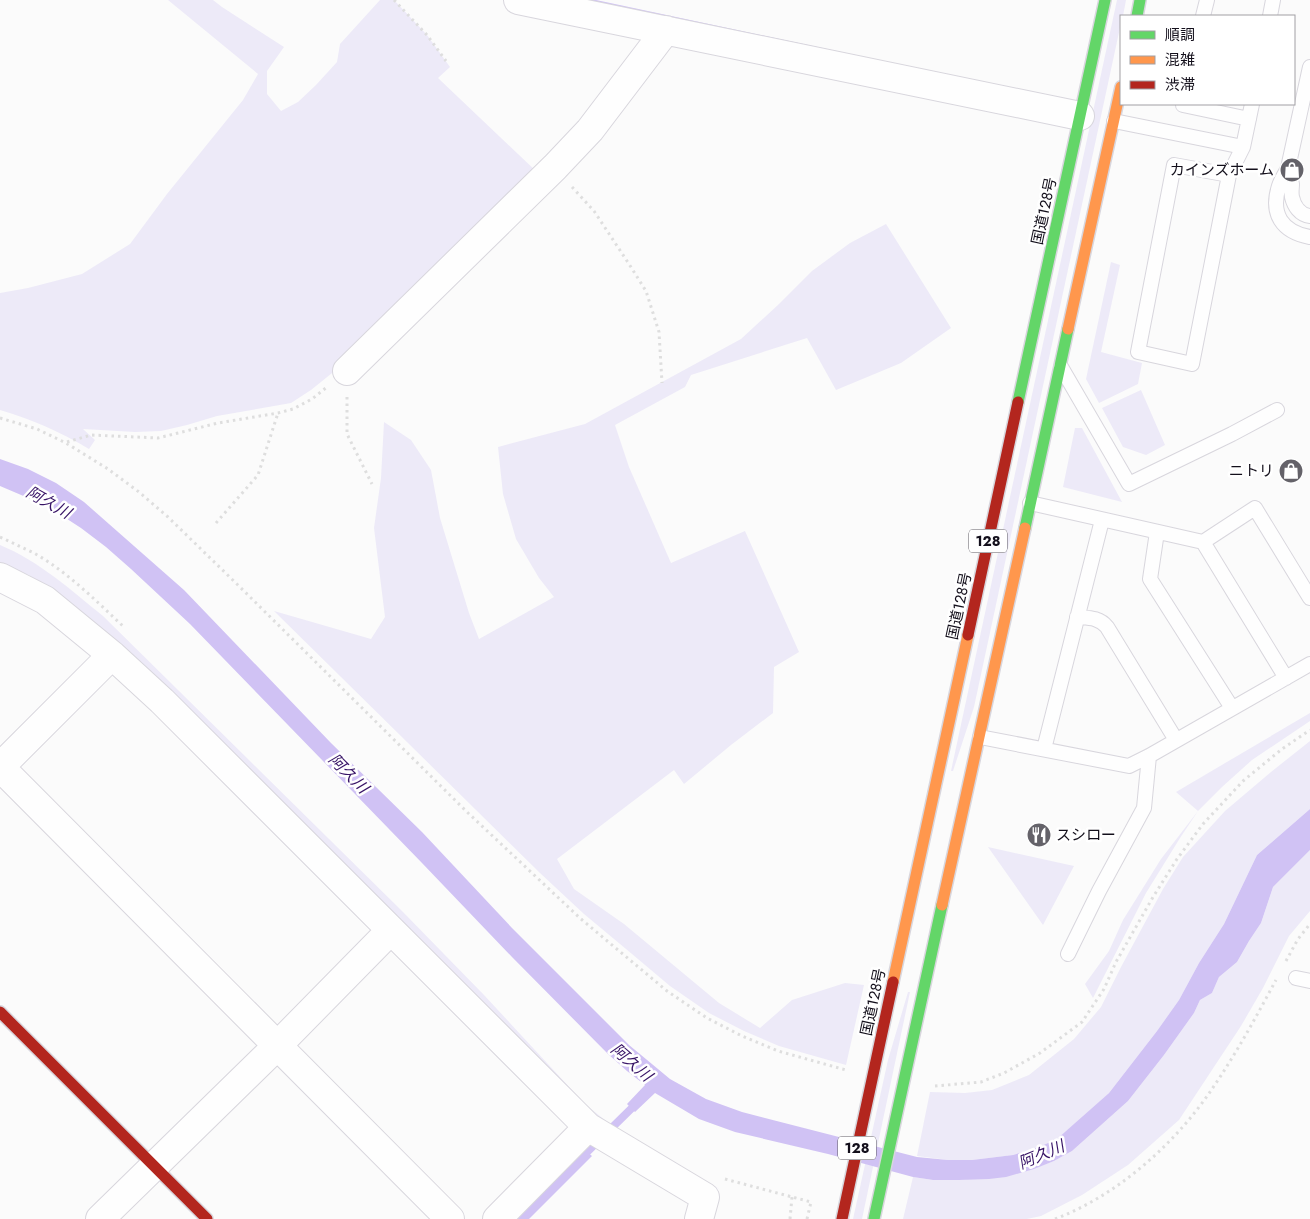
<svg xmlns="http://www.w3.org/2000/svg" width="1310" height="1219" viewBox="0 0 1310 1219" font-family="Jost,'Noto Sans JP',sans-serif">
<style>
.green{fill:#edeaf8}
.water{fill:#d0c2f4}
.lines{fill:none;stroke-linecap:round;stroke-linejoin:round}
.stream{stroke:#d0c2f4;stroke-width:8}
.lane-casing{stroke:#d8d6dd;stroke-width:16}
.street-casing{stroke:#d8d6dd;stroke-width:30}
.fast-casing{stroke:#d8d6dd;stroke-width:14}
.slow-casing{stroke:#d8d6dd;stroke-width:14}
.jam-casing{stroke:#d8d6dd;stroke-width:14}
.path{stroke:#dedede;stroke-width:3;stroke-dasharray:2.5 4;stroke-linecap:butt}
.lane{stroke:#fefefe;stroke-width:14}
.street{stroke:#fefefe;stroke-width:28}
.fast{stroke:#63d668;stroke-width:11}
.slow{stroke:#ff974d;stroke-width:11}
.jam{stroke:#b3261e;stroke-width:11}
.labels{text-anchor:middle;stroke-width:5;stroke-linejoin:round;paint-order:stroke}
.shield{fill:#fff;stroke:#5a575f;stroke-width:1}
.shield-label{font-size:14px;font-weight:bold;fill:#130f1b}
.poi-label{font-size:15px;fill:#130f1b;stroke:#fff;text-anchor:end}
.street-label{font-size:15px;fill:#130f1b;stroke:#fff}
.water-label{font-size:16px;font-style:italic;fill:#371366;stroke:#fff}
</style>
<rect width="100%" height="100%" fill="#fbfbfb"/>
<path class="green" d="M 168,0 L 213,0 L 222,7 L 284,47 L 267,71 L 267,94 L 281,111 L 298,102 L 316,85 L 337,62 L 340,44 L 380,0 L 394,0 L 427,35 L 450,67 L 438,78 L 538,173 L 347,361 L 311,390 L 291,403 L 217,416 L 187,425 L 161,431 L 135,432 L 83,429 L 95,440 L 89,449 C 59,431 33,420 0,410 L 0,293 L 28,288 L 82,274 L 130,244 L 167,194 L 243,100 L 258,74 Z
M 1117,0 L 1126,0 L 1123,16 L 1121,16 L 1121,23 L 974,707 L 953,771 L 951,771 Z
M 886,224 L 951,328 L 901,363 L 836,390 L 807,338 L 691,375 L 685,387 L 615,425 L 629,467 L 671,563 L 745,531 L 799,652 L 774,667 L 773,713 L 731,745 L 684,784 L 674,770 L 557,859 L 574,889 L 624,924 L 719,1003 L 760,1028 L 792,1000 L 845,983 L 864,985 L 846,1065 L 779,1046 L 744,1031 L 709,1013 L 670,986 L 632,954 L 584,914 L 540,873 L 274,611 L 371,639 L 385,617 L 374,528 L 381,478 L 384,422 L 411,440 L 431,470 L 440,518 L 469,613 L 479,639 L 554,597 L 539,578 L 516,539 L 503,494 L 498,447 L 585,424 L 741,339 L 779,304 L 812,271 L 850,243 Z
M 1111,262 L 1120,265 L 1101,352 L 1142,363 L 1138,384 L 1099,403 L 1086,379 Z
M 1141,390 L 1165,445 L 1146,455 L 1123,447 L 1102,408 Z
M 1075,428 L 1082,428 L 1122,502 L 1063,487 Z
M 0,545 C 39,561 71,590 103,616 L 403,912 L 484,995 L 585,1104 L 611,1125 L 721,1190 L 702,1180 L 606,1123 L 588,1110 L 307,828 L 234,753 L 158,678 L 121,646 L 42,584 L 29,575 L 0,564 Z
M 1310,713 L 1310,721 L 1252,760 L 1222,787 L 1198,811 L 1180,838 L 1146,893 L 1093,998 L 1085,984 L 1109,951 L 1123,920 L 1161,859 L 1198,811 L 1176,792 Z
M 1310,741 L 1310,809 L 1257,855 L 1224,924 L 1199,963 L 1179,1000 L 1157,1031 L 1109,1093 L 1070,1128 L 1057,1139 L 1039,1147 L 1013,1155 L 972,1160 L 948,1160 L 917,1156 L 930,1092 L 965,1093 L 992,1090 L 1029,1075 L 1074,1039 L 1101,1007 L 1121,967 L 1163,889 L 1183,857 L 1225,811 L 1271,772 Z
M 988,847 L 1074,866 L 1043,925 Z
M 1310,850 L 1310,911 L 1289,936 L 1263,988 L 1241,1026 L 1179,1120 L 1128,1165 L 1082,1195 L 1041,1216 L 1027,1219 L 903,1219 L 913,1177 L 933,1180 L 959,1180 L 1021,1173 L 1054,1161 L 1072,1151 L 1128,1101 L 1164,1055 L 1194,1013 L 1200,1000 L 1212,993 L 1219,977 L 1237,962 L 1249,941 L 1261,923 L 1273,887 Z
M 908,992 L 910,992 L 862,1219 L 853,1219 L 888,1060 Z"/>
<path class="water" d="M 583,0 L 596,0 L 926,70 Z
M 0,459 L 28,469 L 56,483 L 84,502 L 184,590 L 331,743 L 422,832 L 512,928 L 629,1045 L 670,1079 L 706,1099 L 742,1112 L 917,1157 L 948,1160 L 972,1160 L 1013,1155 L 1039,1147 L 1057,1139 L 1109,1093 L 1157,1031 L 1179,1000 L 1199,963 L 1224,924 L 1257,855 L 1310,809 L 1310,850 L 1273,887 L 1261,923 L 1249,941 L 1237,962 L 1219,977 L 1212,993 L 1200,1000 L 1194,1013 L 1164,1055 L 1128,1101 L 1072,1151 L 1054,1161 L 1034,1169 L 1006,1177 L 989,1179 L 959,1180 L 933,1180 L 913,1177 L 828,1154 L 735,1132 L 699,1119 L 655,1093 L 635,1112 L 627,1104 L 645,1085 L 627,1071 L 608,1054 L 512,957 L 422,863 L 190,624 L 131,569 L 106,547 L 81,528 L 47,506 L 0,486 Z
M 585,1150 L 592,1156 L 529,1219 L 514,1219 Z"/>
<g class="lines">
<path class="stream" d="M 580,1159 L 638,1102"/>
<defs>
<path id="lane" d="M 1203,16 L 1207,0
M 1270,16 L 1273,0
M 1183,104 L 1183,105 L 1249,119
M 1114,121 L 1243,147
M 1288,168 L 1310,67
M 1229,175 L 1174,165 L 1138,352 L 1192,364 L 1229,175 L 1243,147 L 1252,104
M 1310,216 C 1300,215 1294,206 1292,197 C 1291,192 1292,188 1292,184 C 1291,179 1289,174 1288,168 C 1285,174 1281,180 1279,186 C 1270,214 1282,232 1310,237
M 1061,367 L 1129,484 L 1232,434 L 1277,410
M 1030,503 L 1203,542 L 1255,508 L 1310,598
M 1157,532 L 1150,579 L 1232,708
M 1203,542 L 1286,678
M 1077,617 C 1088,618 1099,617 1107,627 L 1176,740
M 980,737 L 1129,766 L 1149,756 L 1310,664
M 1044,749 L 1102,520
M 1068,954 L 1099,891 L 1144,808 L 1149,756
M 1296,978 L 1310,981"/>
<path id="street" d="M 518,0 L 1080,116
M 347,371 L 555,167 L 590,130 L 666,30
M 0,577 L 45,600 L 112,655 L 162,701 L 588,1127 L 705,1197 L 699,1219
M 0,767 L 450,1219
M 0,767 L 112,655
M 100,1219 L 277,1046 L 391,930
M 497,1219 L 588,1127"/>
<path id="fast" d="M 1137,16 L 1140,0
M 1018,402 L 1105,0
M 1025,528 L 1068,329
M 874,1219 L 942,905"/>
<path id="slow" d="M 1068,329 L 1121,87
M 942,905 L 1025,528
M 893,982 L 968,635"/>
<path id="jam" d="M 968,635 L 1018,402
M 0,1012 L 207,1219
M 842,1219 L 893,982"/>
</defs>
<use href="#lane" class="lane-casing"/>
<use href="#street" class="street-casing"/>
<use href="#fast" class="fast-casing"/>
<use href="#slow" class="slow-casing"/>
<use href="#jam" class="jam-casing"/>
<path class="path" d="M 394,0 L 427,35 L 446,61
M 572,187 L 594,211 L 629,264 L 646,291 L 659,332 L 662,383
M 347,397 L 347,434 L 372,484
M 0,418 L 37,429 L 66,443 L 108,469 L 139,492 L 168,517 L 243,590 L 467,812 L 581,919 L 667,991 L 707,1018 L 742,1036 L 778,1051 L 846,1070
M 67,442 L 91,435 L 158,438 L 218,423 L 278,413 L 293,409 L 312,399 L 327,387
M 216,523 L 258,475 L 278,413
M 0,537 C 11,542 21,547 32,552 C 67,571 96,601 125,628
M 1286,961 L 1298,939 L 1310,924
M 935,1086 L 981,1082 L 1004,1073 L 1040,1053 L 1082,1022 L 1104,989 L 1116,962 L 1153,897 L 1177,859 L 1203,824 L 1243,781 L 1282,749 L 1310,730
M 725,1179 L 811,1202 L 807,1219
M 790,1219 L 792,1197
M 1055,1219 C 1118,1195 1175,1144 1212,1089 C 1236,1054 1256,1017 1276,980"/>
<use href="#lane" class="lane"/>
<use href="#street" class="street"/>
<use href="#fast" class="fast"/>
<use href="#slow" class="slow"/>
<use href="#jam" class="jam"/>
</g>
<defs>
<symbol id="shop-disc" viewBox="-11 -11 22 22"><circle r="9.5" fill="#646269" stroke="#fff"/><path d="M-5-2.5h2.3a2.7 3.5 0 0 1 5.4 0H5L5.5 6h-11ZM-1.5-2.5h3a1.5 2.3 0 0 0-3 0Z" fill="#fff"/></symbol>
<symbol id="restaurant-disc" viewBox="-11 -11 22 22"><circle r="9.5" fill="#646269" stroke="#fff"/><path d="M-5-6h1v4h1v-4h1v4h1v-4h1v5L-1.5 .5V6h-2V.5L-5-1ZM5-6V6H3V1.5H1.5Q1.5-4 5-6Z" fill="#fff"/></symbol>
</defs>
<g fill-rule="evenodd">
<use href="#shop-disc" x="1278" y="156" width="28" height="28"/>
<use href="#shop-disc" x="1277" y="457" width="28" height="28"/>
<use href="#restaurant-disc" x="1025" y="821" width="28" height="28"/>
</g>
<g class="labels">
<g class="shield">
<rect x="969" y="529.5" width="38" height="23" rx="4"/>
<rect x="838" y="1136.5" width="38" height="23" rx="4"/>
</g>
<g class="shield-label">
<text x="988" y="546">128</text>
<text x="857" y="1153">128</text>
</g>
<g class="poi-label">
<text x="1274" y="175">カインズホーム</text>
<text x="1274" y="476">ニトリ</text>
<text x="1056" y="840" text-anchor="start">スシロー</text>
</g>
<g class="street-label">
<text transform="translate(1044 211) rotate(-78)" y="5">国道128号</text>
<text transform="translate(959 606) rotate(-78)" y="5">国道128号</text>
<text transform="translate(873 1002) rotate(-78)" y="5">国道128号</text>
</g>
<g class="water-label">
<text transform="translate(49 502) rotate(29)" y="6">阿久川</text>
<text transform="translate(349 773) rotate(45)" y="6">阿久川</text>
<text transform="translate(632 1062) rotate(41)" y="6">阿久川</text>
<text transform="translate(1041 1154) rotate(-23)" y="6">阿久川</text>
</g>
</g>
<rect x="1120" y="15" width="175" height="90" fill="#ffffff" stroke="#a19fa4"/>
<rect x="1130" y="31" width="25" height="8" fill="#63d668" stroke="#a19fa4"/>
<text x="1165" y="40" font-size="15" fill="#130f1b">順調</text>
<rect x="1130" y="56" width="25" height="8" fill="#ff974d" stroke="#a19fa4"/>
<text x="1165" y="65" font-size="15" fill="#130f1b">混雑</text>
<rect x="1130" y="81" width="25" height="8" fill="#b3261e" stroke="#a19fa4"/>
<text x="1165" y="90" font-size="15" fill="#130f1b">渋滞</text>
</svg>
